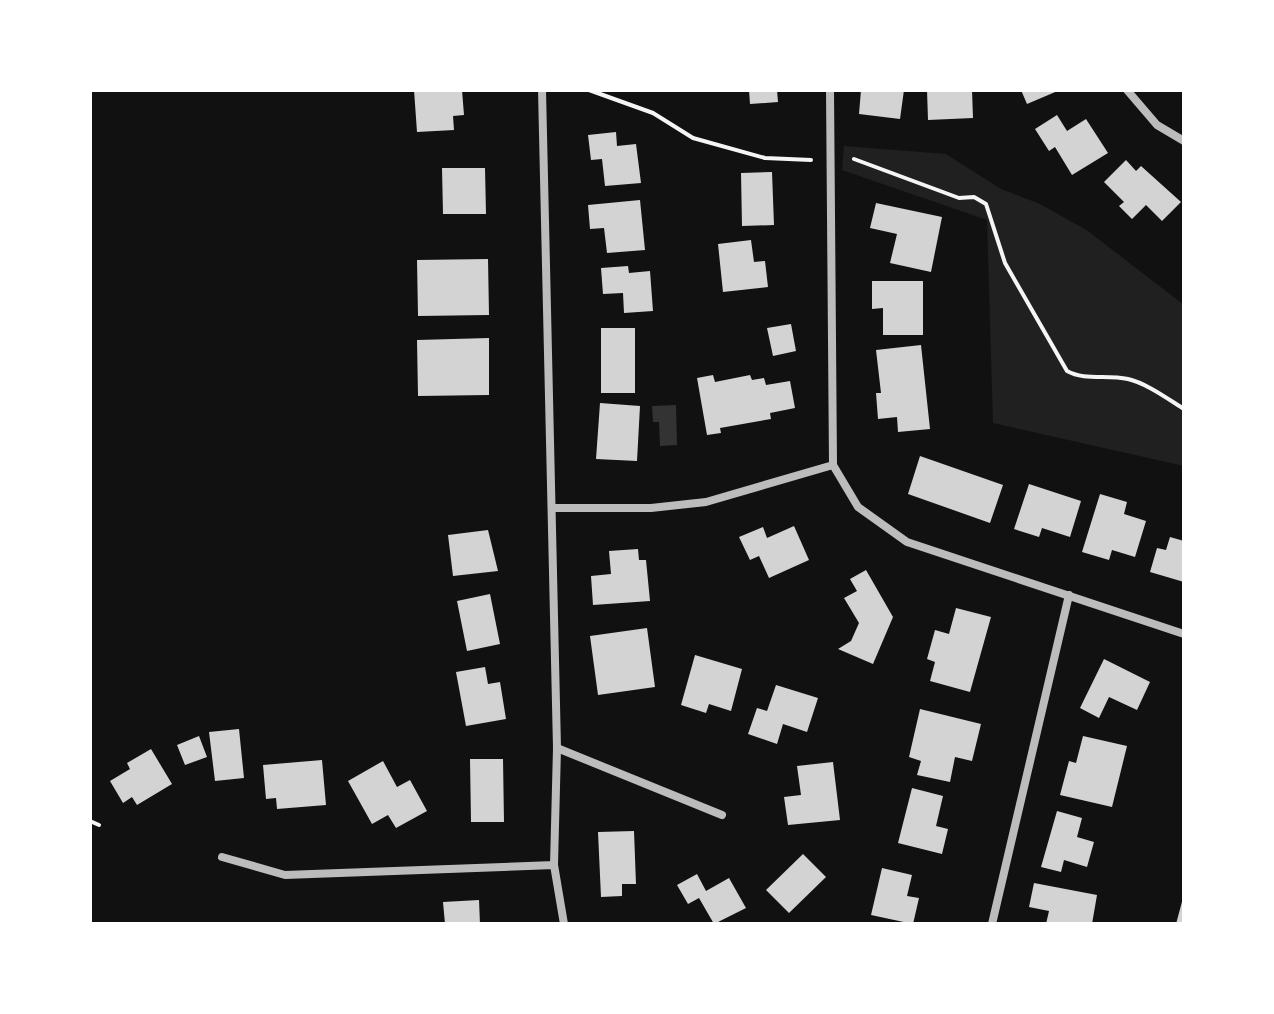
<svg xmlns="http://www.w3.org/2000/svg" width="1274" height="1014" viewBox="0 0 1274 1014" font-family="'Alegreya Sans',sans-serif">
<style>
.green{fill:#202020}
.water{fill:#333}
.building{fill:#d3d3d3}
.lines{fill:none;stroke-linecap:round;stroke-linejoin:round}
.path{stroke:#f5f5f5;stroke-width:4}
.minor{stroke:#bcbcbc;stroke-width:8}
</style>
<rect width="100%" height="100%" fill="#111"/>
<path class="green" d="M 844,146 L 946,154 L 1001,189 L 1040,204 L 1088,231 L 1184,305 L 1184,466 L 993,423 L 987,220 L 842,170 Z"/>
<path class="water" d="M 676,405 L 677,445 L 660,446 L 659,422 L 653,422 L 652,406 Z"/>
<path class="building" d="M 414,90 L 462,90 L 464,115 L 453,116 L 454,130 L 417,132 Z
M 749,90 L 777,90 L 778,102 L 750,104 Z
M 861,90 L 904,90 L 900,119 L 859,114 Z
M 927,90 L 972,90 L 973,118 L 928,120 Z
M 1021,90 L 1060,90 L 1027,104 Z
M 1057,115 L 1067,131 L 1086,119 L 1108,153 L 1072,175 L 1055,147 L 1049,151 L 1035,129 Z
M 616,132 L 617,146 L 636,144 L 641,183 L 605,186 L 602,159 L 591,160 L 588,135 Z
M 1126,160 L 1136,171 L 1141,166 L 1181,202 L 1162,221 L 1146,205 L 1132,219 L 1119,206 L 1124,202 L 1104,182 Z
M 442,168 L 485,168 L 486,214 L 443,214 Z
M 772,172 L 774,225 L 742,226 L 741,173 Z
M 640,200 L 645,250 L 607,253 L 604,228 L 590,229 L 588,205 Z
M 876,203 L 942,217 L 931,272 L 890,263 L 897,234 L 870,228 Z
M 751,240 L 754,262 L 765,261 L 768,287 L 723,292 L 718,244 Z
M 488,259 L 489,315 L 418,316 L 417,260 Z
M 628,266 L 629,273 L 650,271 L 653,311 L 624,313 L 623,293 L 603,294 L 601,268 Z
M 872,281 L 923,281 L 923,335 L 883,335 L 883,308 L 872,309 Z
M 791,324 L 796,351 L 773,356 L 767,328 Z
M 601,328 L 635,328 L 635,393 L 601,393 Z
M 489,338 L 489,395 L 418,396 L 417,340 Z
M 921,345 L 930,429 L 898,432 L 897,417 L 878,419 L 876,393 L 881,393 L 876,350 Z
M 713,375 L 715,382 L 750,375 L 752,380 L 764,378 L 766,385 L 790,381 L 795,408 L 770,413 L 771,419 L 720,428 L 721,433 L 707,435 L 697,378 Z
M 600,403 L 640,406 L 637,461 L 596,459 Z
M 920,456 L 1003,485 L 990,523 L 908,494 Z
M 1029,484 L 1081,501 L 1070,537 L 1042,528 L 1039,537 L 1014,529 Z
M 1100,494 L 1127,502 L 1124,514 L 1146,521 L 1135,557 L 1112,550 L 1109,560 L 1082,552 Z
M 794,526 L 809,560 L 769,578 L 759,556 L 750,560 L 739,537 L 763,527 L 767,538 Z
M 488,530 L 498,571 L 453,576 L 448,535 Z
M 1170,537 L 1184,541 L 1184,582 L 1150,572 L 1157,548 L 1166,550 Z
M 638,549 L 639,560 L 646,560 L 650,601 L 593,605 L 591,576 L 611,574 L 609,551 Z
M 866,570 L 893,617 L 873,664 L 838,649 L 851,641 L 859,623 L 844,598 L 857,591 L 850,579 Z
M 490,594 L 500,644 L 467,651 L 457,601 Z
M 956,608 L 991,617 L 970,692 L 930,681 L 935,662 L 927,659 L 935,630 L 949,634 Z
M 647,628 L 655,687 L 598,695 L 590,636 Z
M 695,655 L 742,669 L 731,711 L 709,704 L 706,713 L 681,705 Z
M 1104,659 L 1150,682 L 1137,710 L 1109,697 L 1099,718 L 1080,708 Z
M 485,667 L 488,684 L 500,682 L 506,719 L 466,726 L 456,672 Z
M 776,685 L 818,698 L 807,732 L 783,724 L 777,744 L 748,734 L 757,708 L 767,711 Z
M 920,709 L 981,724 L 972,761 L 955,757 L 950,782 L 917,775 L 921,761 L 909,757 Z
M 239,729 L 244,778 L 215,781 L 209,732 Z
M 199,736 L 207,757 L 185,765 L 177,745 Z
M 1083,736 L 1127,746 L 1112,807 L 1060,795 L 1069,761 L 1076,763 Z
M 151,749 L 172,784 L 137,805 L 132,797 L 123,803 L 110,781 L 130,769 L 127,763 Z
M 470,759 L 503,759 L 504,822 L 471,822 Z
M 322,760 L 326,805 L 277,809 L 276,798 L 266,799 L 263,765 Z
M 383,761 L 397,787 L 410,780 L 427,811 L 396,828 L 388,815 L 372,824 L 348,781 Z
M 833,762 L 840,820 L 788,825 L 784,797 L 801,795 L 797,766 Z
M 912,788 L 943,796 L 936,826 L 948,829 L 942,854 L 898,843 Z
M 1057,811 L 1082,818 L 1077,837 L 1094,842 L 1087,867 L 1064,860 L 1061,872 L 1041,867 Z
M 634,831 L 636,884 L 622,884 L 622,896 L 601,897 L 598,832 Z
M 803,854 L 826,877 L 789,913 L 766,890 Z
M 882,868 L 912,875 L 907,896 L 919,898 L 913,924 L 871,915 Z
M 697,874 L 706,891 L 729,878 L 746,908 L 714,924 L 699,898 L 688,904 L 677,885 Z
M 1034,883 L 1097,895 L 1092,924 L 1046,924 L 1049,911 L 1029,907 Z
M 1183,898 L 1184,924 L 1176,924 Z
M 479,900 L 480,924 L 445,924 L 443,902 Z"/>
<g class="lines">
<path class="path" d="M 589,90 L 653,113 L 693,138 L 765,158 L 811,160
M 854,159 L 959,198 L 974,197 L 986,204 L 1005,263 L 1067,371 C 1085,381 1107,374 1128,379 C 1146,383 1168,399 1184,409
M 90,821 L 99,825"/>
<path class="minor" d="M 542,90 L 557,748 L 554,865 L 564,924
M 830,90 L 833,465 L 858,507 L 907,542 L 1184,634
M 1127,90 L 1157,125 L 1184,141
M 552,508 L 651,508 L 706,502 L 833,465
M 557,748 L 722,815
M 222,857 L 285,875 L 554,865
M 992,924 L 1069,595"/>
</g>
<rect width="1274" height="1014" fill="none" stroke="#ffffff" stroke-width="184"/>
</svg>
